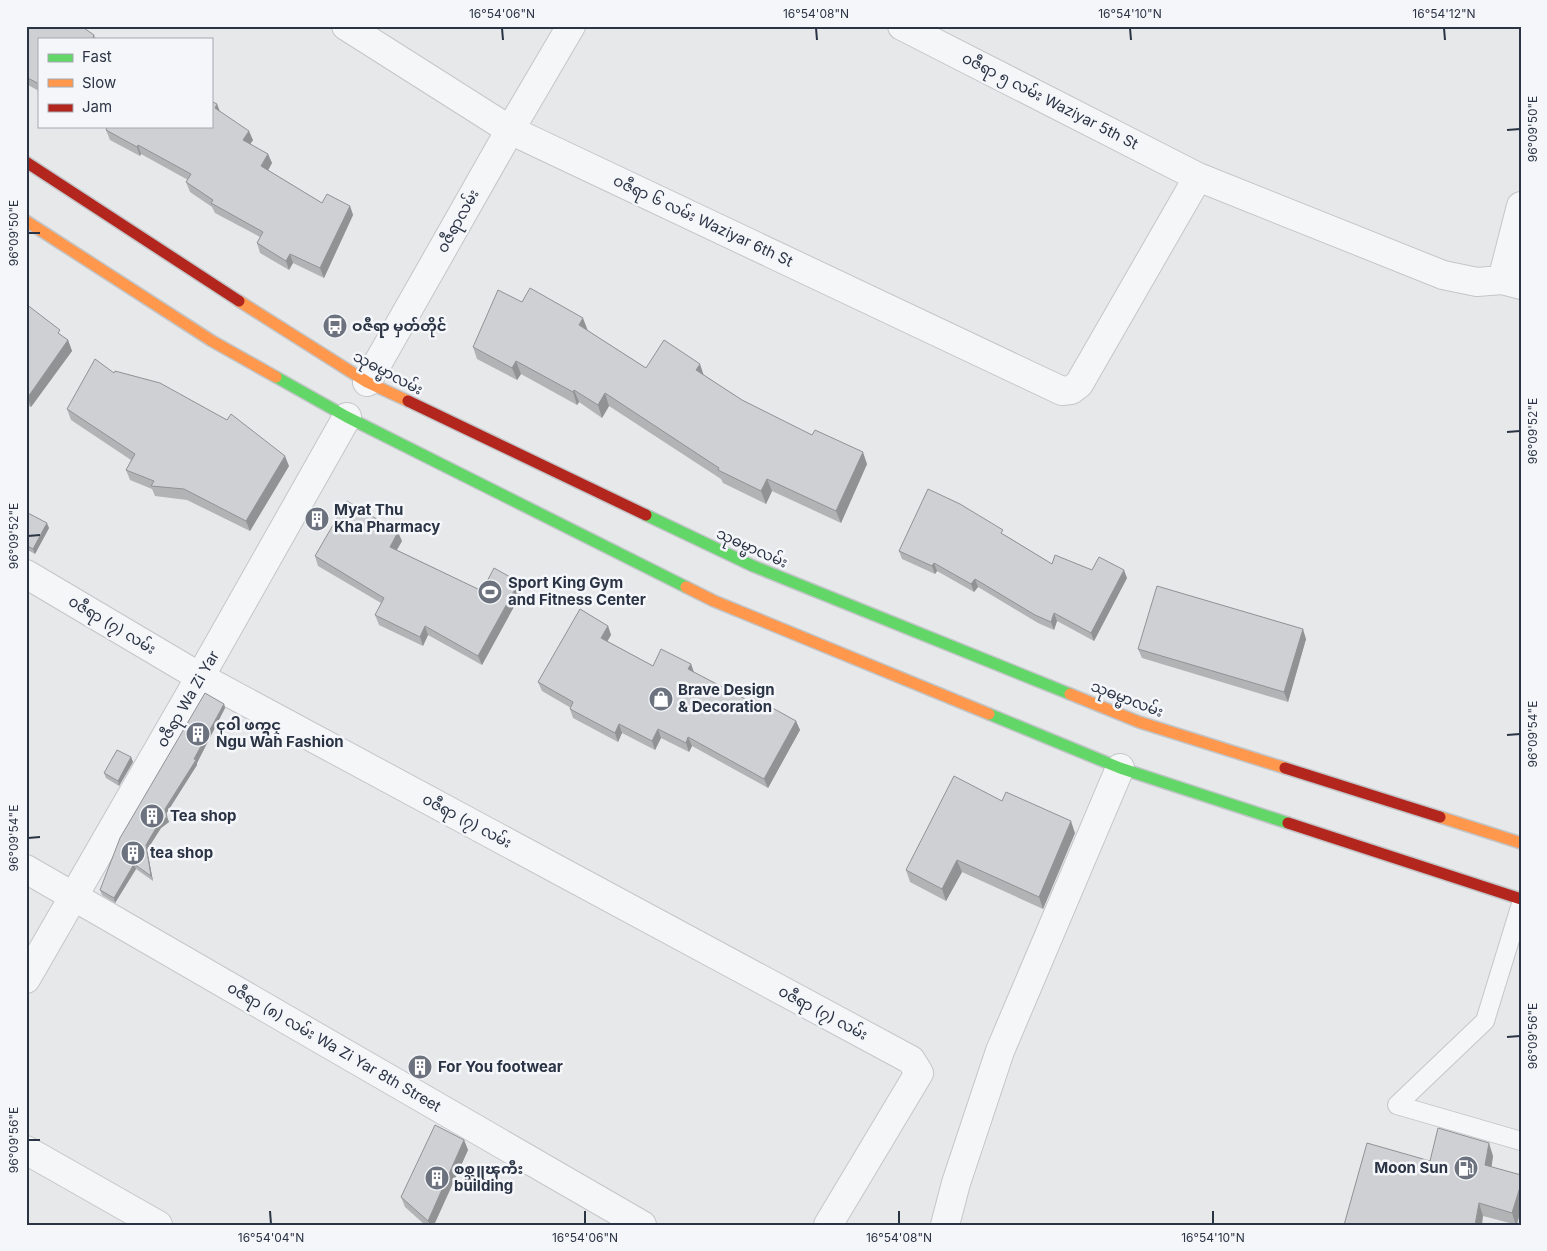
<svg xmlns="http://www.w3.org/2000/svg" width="1547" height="1251" viewBox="0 0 1547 1251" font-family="Inter,'Noto Sans Myanmar',sans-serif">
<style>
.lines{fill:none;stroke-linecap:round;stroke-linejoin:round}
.lane-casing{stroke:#c4c6c8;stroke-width:20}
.street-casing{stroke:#c4c6c8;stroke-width:30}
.fast-casing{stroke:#c2c5c8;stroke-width:14}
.slow-casing{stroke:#c2c5c8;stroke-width:14}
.jam-casing{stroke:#c2c5c8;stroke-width:14}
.lane{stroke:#f5f6f7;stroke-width:18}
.street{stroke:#f5f6f7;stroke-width:28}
.fast{stroke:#63d668;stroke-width:11}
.slow{stroke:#ff974d;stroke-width:11}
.jam{stroke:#b3261e;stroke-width:11}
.wall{fill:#b1b3b5}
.shaded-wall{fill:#909294}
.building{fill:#ced0d3;stroke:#909294}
.ticks{fill:none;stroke:#2b3445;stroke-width:2}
.labels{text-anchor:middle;stroke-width:5;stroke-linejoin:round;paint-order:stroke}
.street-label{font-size:15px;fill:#2b3445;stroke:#f4f6f9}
.poi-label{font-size:15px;font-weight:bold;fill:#2b3445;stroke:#f4f6f9;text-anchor:start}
.neatline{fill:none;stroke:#2b3445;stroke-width:2}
.ticks-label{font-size:12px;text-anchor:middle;fill:#2b3445}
</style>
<rect width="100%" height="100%" fill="#e6e8ea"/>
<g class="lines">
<defs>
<path id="lane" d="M 1521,904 L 1485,1021 L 1397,1105 L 1521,1141"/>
<path id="street" d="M 346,26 L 510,130 L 1062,391 L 1071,390 L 1079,384 L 1198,177
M 902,26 L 1198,177 L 1443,275 L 1477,282 L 1502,280 L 1521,285
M 1502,280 L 1521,206
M 367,382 L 510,130 L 571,26
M 26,574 L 200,677 L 911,1060 L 919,1073 L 828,1225
M 26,869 L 642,1225
M 26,979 L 200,677 L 347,417
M 26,1150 L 158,1225
M 945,1225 L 956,1183 L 1000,1051 L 1120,768"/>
<path id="fast" d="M 276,377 L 347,417 L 686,587
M 646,515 L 753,566 L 1070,694
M 989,714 L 1120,768 L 1288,823"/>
<path id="slow" d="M 26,221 L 212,341 L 276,377
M 239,301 L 367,382 L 408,401
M 686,587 L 714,601 L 989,714
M 1070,694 L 1139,722 L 1285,768
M 1440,817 L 1521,843"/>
<path id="jam" d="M 26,162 L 239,301
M 408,401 L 646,515
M 1285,768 L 1440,817
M 1288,823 L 1521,899"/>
</defs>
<use href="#lane" class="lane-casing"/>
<use href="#street" class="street-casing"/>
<use href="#fast" class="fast-casing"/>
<use href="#slow" class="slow-casing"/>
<use href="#jam" class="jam-casing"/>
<use href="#lane" class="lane"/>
<use href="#street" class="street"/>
<use href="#fast" class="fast"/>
<use href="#slow" class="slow"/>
<use href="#jam" class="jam"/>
</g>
<path class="wall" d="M 26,26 L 94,35 L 96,39 L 39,39 L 39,91 L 26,84 Z
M 217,104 L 220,111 L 253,140 L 250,144 L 268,154 L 272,163 L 268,170 L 322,203 L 350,206 L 353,215 L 324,278 L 293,263 L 289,270 L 260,253 L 257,243 L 260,237 L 215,213 L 212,207 L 190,192 L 186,182 L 188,180 L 141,154 L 140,156 L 110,140 L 106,130 L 107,129 L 101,126 L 211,126 Z
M 522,302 L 587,330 L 646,368 L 704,375 L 742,400 L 867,464 L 841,523 L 772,491 L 766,504 L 723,483 L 721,479 L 609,406 L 602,418 L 579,402 L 577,405 L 521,374 L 517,380 L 477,359 L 473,347 Z
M 26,304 L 62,336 L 68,340 L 72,351 L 31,407 L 26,405 Z
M 114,373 L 289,466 L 250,531 L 187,500 L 155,496 L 152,489 L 130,480 L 126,470 L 131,460 L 71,420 L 67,409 Z
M 26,512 L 49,528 L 35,554 L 26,549 Z
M 1005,535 L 1052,564 L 1092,570 L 1127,578 L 1094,641 L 1057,621 L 1054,630 L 1038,623 L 978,587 L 974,592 L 937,571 L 935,574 L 902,559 L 899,551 Z
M 402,541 L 397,550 L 482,591 L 522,592 L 482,665 L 428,635 L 423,646 L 379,625 L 375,615 L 381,603 L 318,566 L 315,556 Z
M 608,626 L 611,635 L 607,641 L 653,666 L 691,664 L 694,672 L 749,701 L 796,721 L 800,730 L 768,788 L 692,746 L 689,752 L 661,738 L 655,750 L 622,733 L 618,742 L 573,718 L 570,709 L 571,708 L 542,691 L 538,682 Z
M 1306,639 L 1288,702 L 1142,658 L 1138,649 Z
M 224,704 L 225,708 L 197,763 L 197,765 L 166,814 L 169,822 L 161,828 L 147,850 L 153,881 L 136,869 L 115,903 L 102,895 L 100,890 Z
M 131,757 L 133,762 L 119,786 L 106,778 L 104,773 Z
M 1075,833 L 1043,909 L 962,872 L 946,901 L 910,882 L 906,870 Z
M 464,1140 L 468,1150 L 434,1225 L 425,1225 L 405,1207 L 401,1197 Z
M 1493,1156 L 1491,1167 L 1521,1175 L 1521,1211 L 1517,1225 L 1483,1216 L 1430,1161 Z"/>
<path class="shaded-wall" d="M 217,104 L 220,113 L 215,108 Z
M 249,131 L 253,140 L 247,149 L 243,140 Z
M 138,145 L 141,154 L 140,156 L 137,147 Z
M 268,154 L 272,163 L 265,176 L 261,166 Z
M 350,206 L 353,215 L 324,278 L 320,268 Z
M 290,254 L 293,263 L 289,270 L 286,261 Z
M 583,318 L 588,331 L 579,325 Z
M 68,340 L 72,351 L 31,407 L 28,397 Z
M 516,361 L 521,374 L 517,380 L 512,368 Z
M 700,364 L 704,376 L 696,370 Z
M 574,390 L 579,402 L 577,405 L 573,392 Z
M 605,393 L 609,406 L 602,418 L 598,405 Z
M 863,452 L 867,464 L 841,523 L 836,511 Z
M 285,456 L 289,466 L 250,531 L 246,521 Z
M 767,479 L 772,491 L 766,504 L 761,491 Z
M 47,523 L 49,528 L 35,554 L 33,549 Z
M 398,532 L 402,541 L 393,556 L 390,547 Z
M 934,563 L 937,571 L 935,574 L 932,566 Z
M 1124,570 L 1127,578 L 1094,641 L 1091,633 Z
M 975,579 L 978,587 L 974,592 L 971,584 Z
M 519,582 L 522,592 L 482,665 L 478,656 Z
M 1054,613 L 1057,621 L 1054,630 L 1051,622 Z
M 425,626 L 428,635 L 423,646 L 420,637 Z
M 608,626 L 611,635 L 604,647 L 601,638 Z
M 1303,629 L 1306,639 L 1288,702 L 1284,692 Z
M 691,664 L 694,673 L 688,669 Z
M 224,704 L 225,708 L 197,763 L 197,765 L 166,814 L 169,822 L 161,828 L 147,850 L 153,881 L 151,876 L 146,845 L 165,809 L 194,759 Z
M 796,721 L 800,730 L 768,788 L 764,779 Z
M 619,724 L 622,733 L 618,742 L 615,733 Z
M 658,729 L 661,738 L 655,750 L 652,741 Z
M 688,737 L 692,746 L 689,752 L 686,743 Z
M 131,757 L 133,762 L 119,786 L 118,781 Z
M 1071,821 L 1075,833 L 1043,909 L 1039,897 Z
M 957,860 L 962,872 L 946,901 L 942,889 Z
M 134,864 L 136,869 L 115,903 L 114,898 Z
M 464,1140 L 468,1150 L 434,1225 L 430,1225 L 428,1221 Z
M 1489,1143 L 1493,1156 L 1490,1178 L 1485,1165 Z
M 1521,1184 L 1521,1211 L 1516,1225 L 1512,1213 Z
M 1479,1203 L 1483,1216 L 1482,1225 L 1475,1225 Z"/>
<path class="building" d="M 26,26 L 81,26 L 94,35 L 93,38 L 95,39 L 39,39 L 39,84 L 26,77 Z
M 211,101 L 217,104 L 215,108 L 249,131 L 243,140 L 268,154 L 261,166 L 322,203 L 327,194 L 350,206 L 320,268 L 290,254 L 286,261 L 257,243 L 263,232 L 211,203 L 213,200 L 186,182 L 191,174 L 138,145 L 137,147 L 106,130 L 108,126 L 211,126 Z
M 530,288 L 583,318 L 579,325 L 646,368 L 664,340 L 700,364 L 696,370 L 742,400 L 812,435 L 815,430 L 863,452 L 836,511 L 767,479 L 761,491 L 718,470 L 719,468 L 605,393 L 598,405 L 574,390 L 573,392 L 516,361 L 512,368 L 473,347 L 498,290 L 522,302 Z
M 26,304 L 60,330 L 58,333 L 68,340 L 28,397 L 26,396 Z
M 95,359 L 114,373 L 115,371 L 160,383 L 227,420 L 231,414 L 285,456 L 246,521 L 184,489 L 151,486 L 154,481 L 126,470 L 135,454 L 67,409 Z
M 928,489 L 960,504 L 1003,530 L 1001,533 L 1052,564 L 1055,555 L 1092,570 L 1099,557 L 1124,570 L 1091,633 L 1054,613 L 1051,622 L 1035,615 L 975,579 L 971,584 L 934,563 L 932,566 L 899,551 Z
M 347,501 L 398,532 L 390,547 L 482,591 L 494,568 L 519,582 L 478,656 L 425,626 L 420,637 L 375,615 L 384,598 L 315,556 Z
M 26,512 L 47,523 L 33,549 L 26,545 Z
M 1157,586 L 1303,629 L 1284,692 L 1138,649 Z
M 580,609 L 608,626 L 601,638 L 653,666 L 661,649 L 691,664 L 688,669 L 749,701 L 751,696 L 796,721 L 764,779 L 688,737 L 686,743 L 658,729 L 652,741 L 619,724 L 615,733 L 570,709 L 573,702 L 538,682 Z
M 205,693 L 224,704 L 194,759 L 196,760 L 165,809 L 167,817 L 159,823 L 146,845 L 151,876 L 134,864 L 114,898 L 100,890 L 120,838 Z
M 117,750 L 131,757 L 118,781 L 104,773 Z
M 954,776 L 1002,801 L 1006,792 L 1071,821 L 1039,897 L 957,860 L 942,889 L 906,870 Z
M 435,1125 L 464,1140 L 428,1221 L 401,1197 Z
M 1438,1128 L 1489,1143 L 1485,1165 L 1521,1175 L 1521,1184 L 1512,1213 L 1479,1203 L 1475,1225 L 1344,1225 L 1367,1143 L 1430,1161 Z"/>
<path class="ticks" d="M 502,28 L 503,40M 816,28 L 817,40M 1130,28 L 1131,40M 1444,28 L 1445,40M 1507,130 L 1520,129M 28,233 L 40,233M 1507,432 L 1520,431M 28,536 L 40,535M 1507,735 L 1520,734M 28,838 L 40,837M 1507,1037 L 1520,1036M 28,1140 L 40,1140M 270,1211 L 271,1224M 585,1211 L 585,1224M 899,1211 L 899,1224M 1213,1211 L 1213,1224"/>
<defs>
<symbol id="bus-disc" viewBox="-11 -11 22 22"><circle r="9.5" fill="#6c737f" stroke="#f4f6f9"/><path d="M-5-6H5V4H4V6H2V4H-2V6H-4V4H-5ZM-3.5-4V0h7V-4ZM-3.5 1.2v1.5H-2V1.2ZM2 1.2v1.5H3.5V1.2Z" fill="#fff"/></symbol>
<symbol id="building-disc" viewBox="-11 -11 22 22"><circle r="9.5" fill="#6c737f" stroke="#f4f6f9"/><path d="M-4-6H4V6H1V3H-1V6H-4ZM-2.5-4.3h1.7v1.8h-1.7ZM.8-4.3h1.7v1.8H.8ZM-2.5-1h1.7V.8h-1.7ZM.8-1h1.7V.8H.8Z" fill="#fff"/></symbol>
<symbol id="stadium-disc" viewBox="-11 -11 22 22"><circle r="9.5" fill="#6c737f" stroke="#f4f6f9"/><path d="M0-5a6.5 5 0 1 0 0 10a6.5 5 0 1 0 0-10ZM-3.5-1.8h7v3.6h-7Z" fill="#fff"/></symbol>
<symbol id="shop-disc" viewBox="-11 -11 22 22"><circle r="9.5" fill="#6c737f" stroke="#f4f6f9"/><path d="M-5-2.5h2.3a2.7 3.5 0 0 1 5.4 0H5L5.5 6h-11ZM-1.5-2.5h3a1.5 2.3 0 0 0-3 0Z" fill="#fff"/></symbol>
<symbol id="fuel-disc" viewBox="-11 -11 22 22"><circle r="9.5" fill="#6c737f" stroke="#f4f6f9"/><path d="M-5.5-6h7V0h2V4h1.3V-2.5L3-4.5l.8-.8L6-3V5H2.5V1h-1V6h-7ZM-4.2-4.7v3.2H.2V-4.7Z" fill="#fff"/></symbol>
</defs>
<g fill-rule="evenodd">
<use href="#bus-disc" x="321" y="312" width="28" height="28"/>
<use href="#building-disc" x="303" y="505" width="28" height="28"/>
<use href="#stadium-disc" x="476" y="578" width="28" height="28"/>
<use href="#shop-disc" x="647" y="685" width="28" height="28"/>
<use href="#building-disc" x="184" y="720" width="28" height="28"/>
<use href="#building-disc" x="138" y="802" width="28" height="28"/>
<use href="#building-disc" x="119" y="839" width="28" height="28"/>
<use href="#building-disc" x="406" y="1053" width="28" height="28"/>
<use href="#fuel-disc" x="1452" y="1154" width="28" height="28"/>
<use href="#building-disc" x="423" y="1164" width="28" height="28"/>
</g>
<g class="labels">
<g class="street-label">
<text transform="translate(1050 101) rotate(27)" y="5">ဝဇီရာ ၅ လမ်း Waziyar 5th St</text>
<text transform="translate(458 221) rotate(-61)" y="5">ဝဇီရာလမ်း</text>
<text transform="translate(703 221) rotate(25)" y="5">ဝဇီရာ ၆ လမ်း Waziyar 6th St</text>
<text transform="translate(388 373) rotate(28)" y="5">သုဓမ္မာလမ်း</text>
<text transform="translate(752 548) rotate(24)" y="5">သုဓမ္မာလမ်း</text>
<text transform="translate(112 625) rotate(31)" y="5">၀ဇီရာ (၇) လမ်း</text>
<text transform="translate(188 699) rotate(-60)" y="5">၀ဇီရာ Wa Zi Yar</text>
<text transform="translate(1127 699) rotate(21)" y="5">သုဓမ္မာလမ်း</text>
<text transform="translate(467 821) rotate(28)" y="5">၀ဇီရာ (၇) လမ်း</text>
<text transform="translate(823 1013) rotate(28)" y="5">၀ဇီရာ (၇) လမ်း</text>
<text transform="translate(334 1047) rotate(30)" y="5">၀ဇီရာ (၈) လမ်း Wa Zi Yar 8th Street</text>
</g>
<g class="poi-label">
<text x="352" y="331">ဝဇီရာ မှတ်တိုင်</text>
<text x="334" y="515">Myat Thu<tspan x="334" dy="17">Kha Pharmacy</tspan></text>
<text x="508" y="588">Sport King Gym<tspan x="508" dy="17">and Fitness Center</tspan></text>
<text x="678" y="695">Brave Design<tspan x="678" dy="17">&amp; Decoration</tspan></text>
<text x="216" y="730">ငု၀ါ ဖက္ရွင္<tspan x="216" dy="17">Ngu Wah Fashion</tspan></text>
<text x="170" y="821">Tea shop</text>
<text x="150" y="858">tea shop</text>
<text x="438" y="1072">For You footwear</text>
<text x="1448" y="1173" text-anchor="end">Moon Sun</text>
<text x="454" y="1174">စစ္သူၾကီး<tspan x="454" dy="17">building</tspan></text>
</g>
</g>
<rect width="1547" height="1251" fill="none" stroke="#f4f6f9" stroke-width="55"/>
<rect x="38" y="38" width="175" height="90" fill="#f4f6f9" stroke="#a4a8b1"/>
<rect x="48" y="54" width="25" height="8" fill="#63d668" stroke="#a4a8b1"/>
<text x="82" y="62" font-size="15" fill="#2b3445">Fast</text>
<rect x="48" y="79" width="25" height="8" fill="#ff974d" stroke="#a4a8b1"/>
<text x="82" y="88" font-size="15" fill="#2b3445">Slow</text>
<rect x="48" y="104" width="25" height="8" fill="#b3261e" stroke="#a4a8b1"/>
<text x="82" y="112" font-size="15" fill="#2b3445">Jam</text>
<rect x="28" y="28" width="1492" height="1196" class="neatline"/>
<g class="ticks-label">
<text x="502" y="18">16°54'06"N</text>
<text x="816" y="18">16°54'08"N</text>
<text x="1130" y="18">16°54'10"N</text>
<text x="1444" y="18">16°54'12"N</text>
<text transform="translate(1533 129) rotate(-90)" y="4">96°09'50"E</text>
<text transform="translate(14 233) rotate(-90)" y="4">96°09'50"E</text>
<text transform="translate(1533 431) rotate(-90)" y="4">96°09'52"E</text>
<text transform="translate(14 536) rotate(-90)" y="4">96°09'52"E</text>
<text transform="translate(1533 734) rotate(-90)" y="4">96°09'54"E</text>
<text transform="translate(14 838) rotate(-90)" y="4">96°09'54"E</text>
<text transform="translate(1533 1036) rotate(-90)" y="4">96°09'56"E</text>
<text transform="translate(14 1140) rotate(-90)" y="4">96°09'56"E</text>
<text x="271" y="1242">16°54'04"N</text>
<text x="585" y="1242">16°54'06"N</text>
<text x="899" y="1242">16°54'08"N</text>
<text x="1213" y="1242">16°54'10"N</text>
</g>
</svg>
